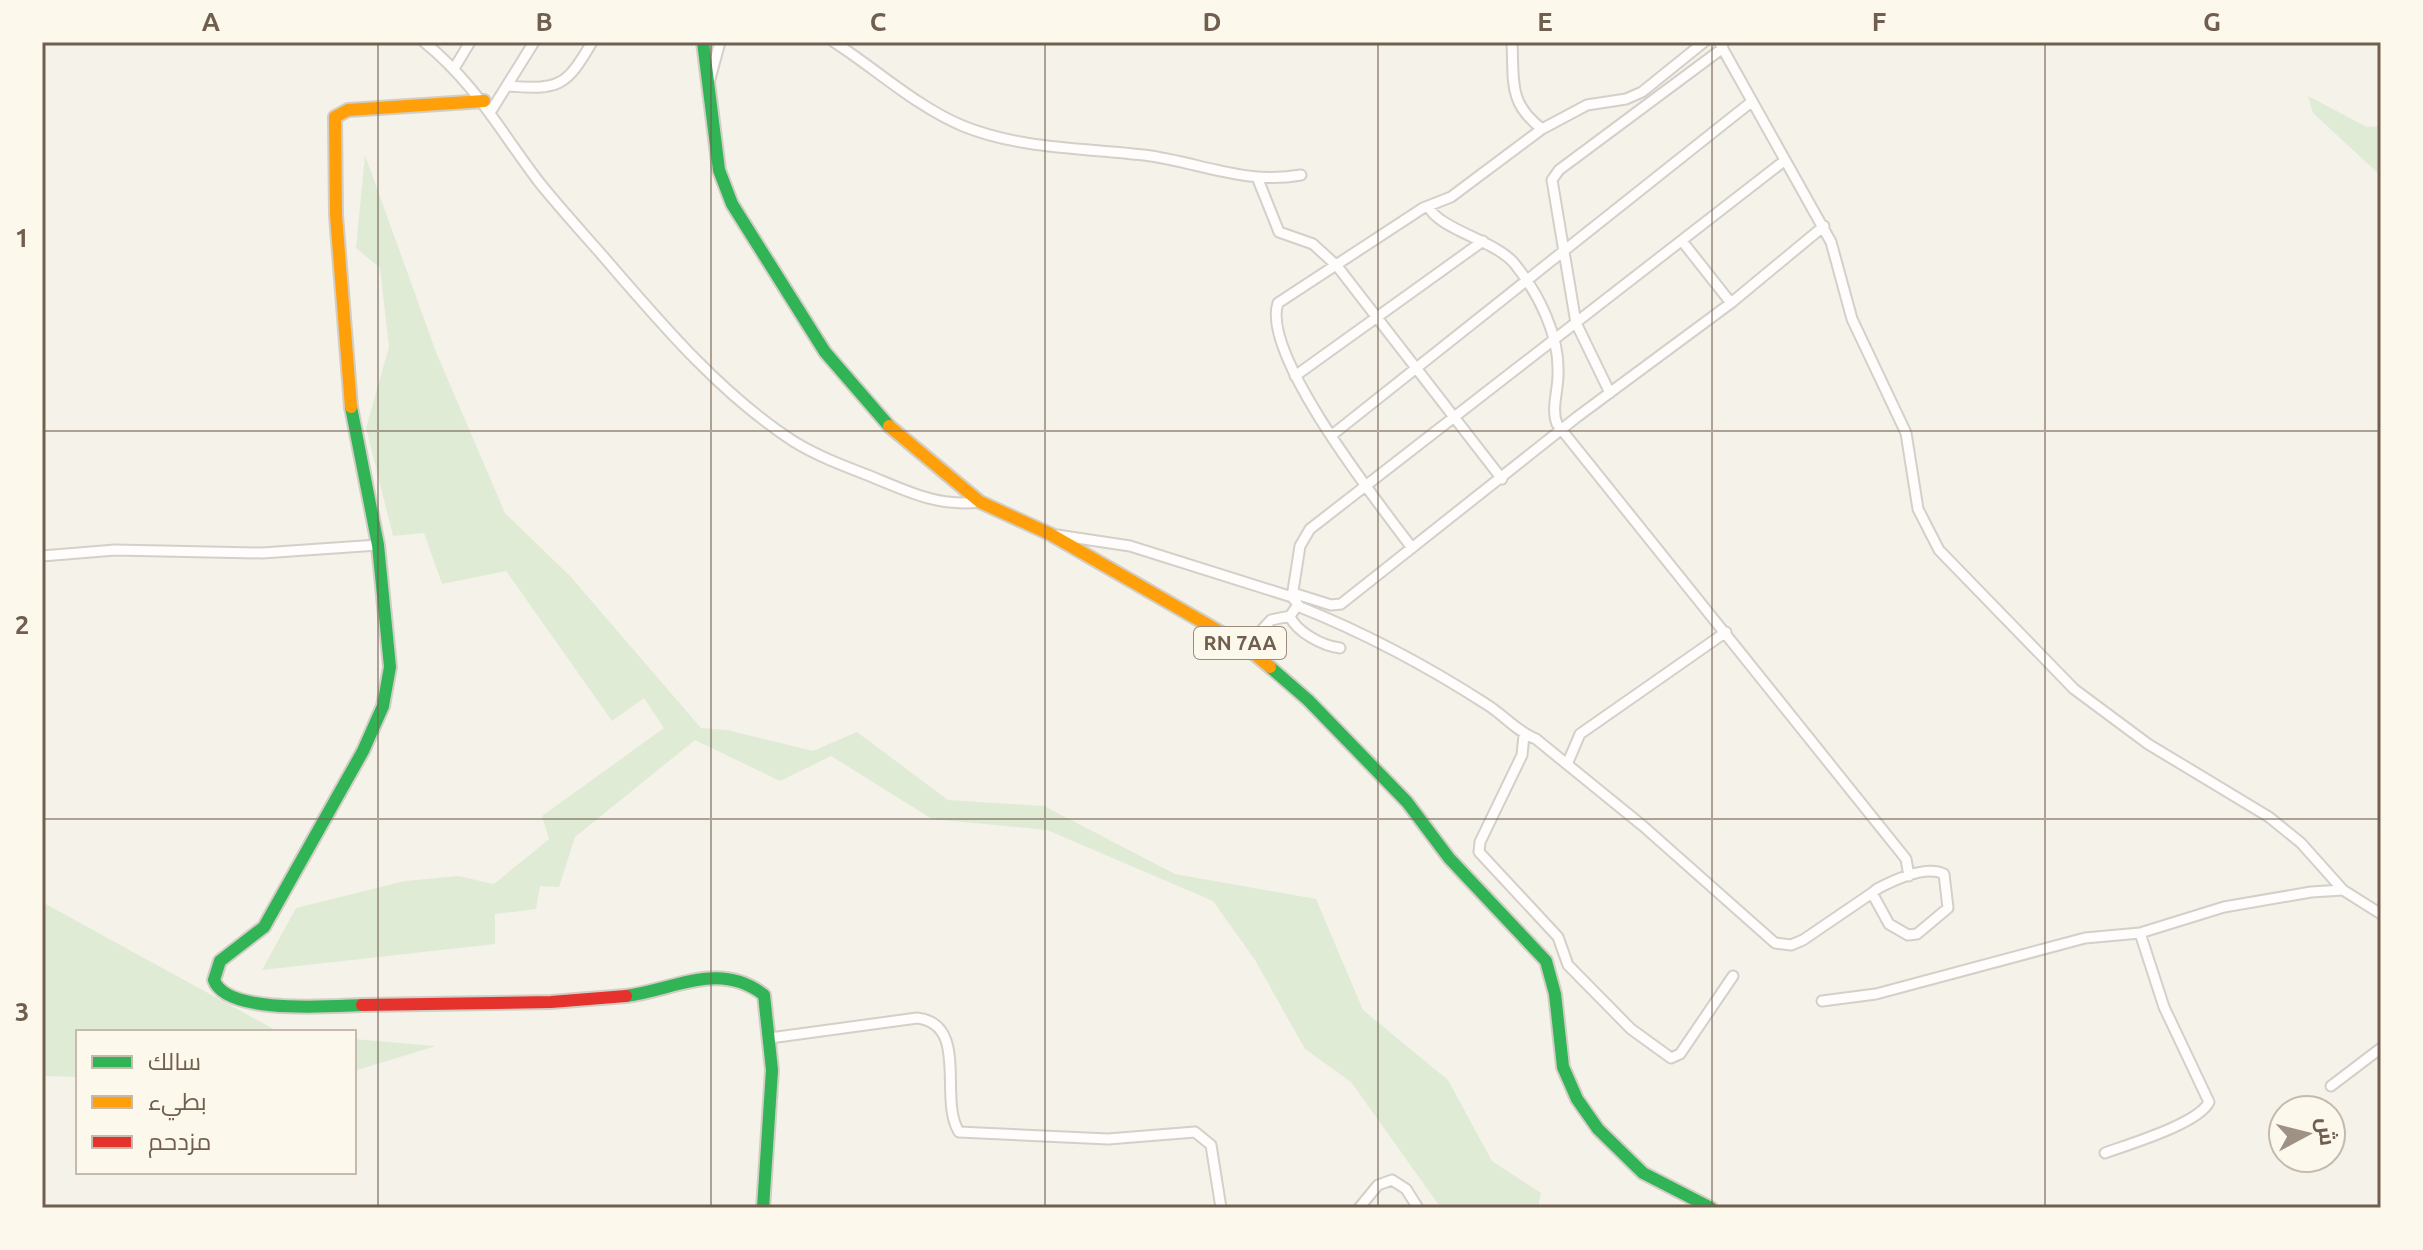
<svg xmlns="http://www.w3.org/2000/svg" width="2423" height="1250" viewBox="0 0 2423 1250" font-family="Ubuntu,Cairo,sans-serif">
<style>
.green{fill:#e0ebd6}
.lines{fill:none;stroke-linecap:round;stroke-linejoin:round}
.street-casing{stroke:#d4cfc8;stroke-width:13}
.fast-casing{stroke:#d3cec5;stroke-width:16}
.slow-casing{stroke:#d3cec5;stroke-width:16}
.jam-casing{stroke:#d3cec5;stroke-width:16}
.street{stroke:#fefdfc;stroke-width:9}
.fast{stroke:#30b455;stroke-width:12}
.slow{stroke:#ff9f0a;stroke-width:12}
.jam{stroke:#e5322d;stroke-width:12}
.grid{fill:none;stroke:#705e4e;stroke-width:2;stroke-opacity:0.55}
.labels{text-anchor:middle;stroke-width:6;stroke-linejoin:round;paint-order:stroke}
.shield{fill:#fdf8ec;stroke:#9a8c7d;stroke-width:2}
.shield-label{font-size:20px;font-weight:bold;fill:#705e4e}
.neatline{fill:none;stroke:#705e4e;stroke-width:3}
.grid-label{font-size:26px;text-anchor:middle;font-weight:bold;fill:#705e4e}
</style>
<rect width="100%" height="100%" fill="#f5f2ea"/>
<path class="green" d="M 2308,96 L 2367,127 L 2381,126 L 2381,176 L 2313,113 Z
M 365,155 L 436,352 L 505,513 L 570,576 L 701,728 L 727,730 L 813,751 L 857,732 L 948,800 L 1044,806 L 1175,874 L 1316,899 L 1363,1010 L 1448,1080 L 1492,1161 L 1541,1193 L 1538,1208 L 1451,1208 L 1438,1204 L 1351,1082 L 1305,1049 L 1255,960 L 1213,901 L 1047,830 L 932,819 L 831,756 L 780,781 L 695,740 L 575,837 L 559,887 L 540,886 L 536,909 L 495,914 L 495,944 L 262,970 L 296,908 L 405,881 L 458,876 L 494,884 L 549,839 L 542,816 L 664,728 L 644,698 L 612,721 L 506,571 L 442,584 L 424,533 L 393,536 L 366,428 L 389,347 L 380,268 L 356,248 Z
M 42,902 L 279,1032 L 78,1032 L 78,1077 L 42,1076 Z
M 354,1039 L 436,1046 L 354,1071 Z"/>
<g class="lines">
<defs>
<path id="street" d="M 424,42 C 475,83 500,131 539,182 C 559,207 581,231 602,255 C 659,321 719,393 793,441 C 817,456 844,466 870,476 C 909,492 938,507 980,502
M 834,42 C 876,69 917,107 963,126 C 1019,149 1085,148 1144,155 C 1199,162 1244,185 1301,175
M 1512,42 C 1514,82 1508,103 1542,129
M 1719,42 L 1831,242 L 1852,319 L 1906,433 L 1918,509 L 1939,550 L 2074,689 L 2148,744 L 2269,817 L 2301,843 L 2343,890
M 455,67 L 470,42
M 710,79 L 720,42
M 507,86 C 559,90 566,87 592,42
M 491,111 L 534,42
M 1784,161 L 1310,529 L 1300,546 L 1292,597 L 1300,607 C 1365,633 1427,666 1486,704 C 1504,715 1516,731 1536,739 L 1643,826 L 1775,943 L 1791,945 L 1803,940 L 1872,893 L 1877,889 C 1894,880 1926,865 1944,874 L 1948,908 L 1917,934 L 1908,935 L 1889,924 L 1872,893
M 1257,177 L 1279,232 L 1313,244 L 1337,266 L 1502,479
M 1428,206 C 1438,229 1494,240 1514,263 C 1539,294 1560,336 1558,375 C 1558,391 1551,409 1557,424 L 1906,859 L 1909,876
M 1682,241 L 1731,303
M 1295,376 L 1483,241
M 1610,393 L 1576,323 L 1552,180 L 1559,170 L 1723,48
M 1332,435 L 1750,103
M 1057,535 L 1130,546 L 1292,597
M 1412,548 C 1380,505 1260,354 1278,303 L 1423,208 L 1451,197 L 1542,129 L 1587,105 L 1626,99 L 1642,92 L 1704,42
M 42,556 L 115,550 L 262,553 L 378,545
M 1293,593 L 1331,605 L 1341,604 L 1577,417 L 1731,303 L 1824,226
M 1297,606 L 1290,616 C 1296,632 1323,646 1340,648
M 1246,647 L 1271,620 L 1290,616
M 1524,735 L 1522,755 L 1480,842 L 1479,852 L 1558,937 L 1568,965 L 1631,1029 L 1671,1058 L 1680,1054 L 1733,976
M 1568,762 L 1580,734 L 1726,632
M 1822,1001 L 1876,994 L 2085,938 L 2140,933 L 2224,907 L 2311,892 L 2343,890 L 2381,914
M 770,1038 L 917,1018 C 970,1024 938,1099 959,1132 L 1108,1139 L 1195,1132 L 1211,1145 L 1221,1208
M 2331,1086 L 2381,1048
M 2105,1153 C 2129,1144 2198,1124 2209,1102 L 2164,1007 L 2140,933
M 1359,1208 L 1378,1185 L 1392,1180 L 1406,1189 L 1418,1208"/>
<path id="fast" d="M 703,42 L 719,170 L 732,204 L 825,352 L 889,426
M 351,407 L 378,545 L 390,667 L 383,706 L 363,751 L 264,927 L 220,961 L 214,980 C 226,1015 331,1006 362,1005
M 1270,667 L 1308,700 L 1407,802 L 1449,858 L 1546,961 L 1555,994 L 1563,1067 L 1577,1099 L 1598,1129 L 1643,1173 L 1711,1208
M 626,996 C 674,990 719,960 764,995 L 772,1070 L 763,1208"/>
<path id="slow" d="M 351,407 L 336,215 L 335,117 L 348,110 L 484,101
M 889,426 L 980,502 L 1050,534 L 1246,647 L 1270,667"/>
<path id="jam" d="M 362,1005 L 551,1002 L 626,996"/>
</defs>
<use href="#street" class="street-casing"/>
<use href="#fast" class="fast-casing"/>
<use href="#slow" class="slow-casing"/>
<use href="#jam" class="jam-casing"/>
<use href="#street" class="street"/>
<use href="#fast" class="fast"/>
<use href="#slow" class="slow"/>
<use href="#jam" class="jam"/>
</g>
<path class="grid" d="M 378,42 L 378,1208M 711,42 L 711,1208M 1045,42 L 1045,1208M 1378,42 L 1378,1208M 1712,42 L 1712,1208M 2045,42 L 2045,1208M 42,431 L 2381,431M 42,819 L 2381,819"/>
<g class="labels">
<rect class="shield" x="1194" y="627" width="92" height="32" rx="6"/>
<g class="shield-label">
<text x="1240" y="650">RN 7AA</text>
</g>
</g>
<rect width="2423" height="1250" fill="none" stroke="#fdf8ec" stroke-width="88"/>
<rect x="76" y="1030" width="280" height="144" fill="#fdf8ec" stroke="#c5baad" stroke-width="2"/>
<rect x="92" y="1056" width="40" height="12" fill="#30b455" stroke="#c5baad" stroke-width="2"/>
<text x="148" y="1070" font-size="24" fill="#705e4e">سالك</text>
<rect x="92" y="1096" width="40" height="12" fill="#ff9f0a" stroke="#c5baad" stroke-width="2"/>
<text x="148" y="1110" font-size="24" fill="#705e4e">بطيء</text>
<rect x="92" y="1136" width="40" height="12" fill="#e5322d" stroke="#c5baad" stroke-width="2"/>
<text x="148" y="1150" font-size="24" fill="#705e4e">مزدحم</text>
<g transform="translate(2307 1134) rotate(83)"><circle r="38" fill="#fdf8ec" stroke="#c5baad" stroke-width="2"/>
<path d="M0-6L14 30L0 20L-14 30Z" fill="#9f9285"/>
<text y="-12" font-size="22" font-weight="bold" text-anchor="middle" fill="#705e4e">ش</text>
</g>
<rect x="44" y="44" width="2335" height="1162" class="neatline"/>
<g class="grid-label">
<text x="211" y="31">A</text>
<text x="544" y="31">B</text>
<text x="878" y="31">C</text>
<text x="1212" y="31">D</text>
<text x="1545" y="31">E</text>
<text x="1879" y="31">F</text>
<text x="2212" y="31">G</text>
<text x="22" y="247">1</text>
<text x="22" y="634">2</text>
<text x="22" y="1021">3</text>
</g>
</svg>
